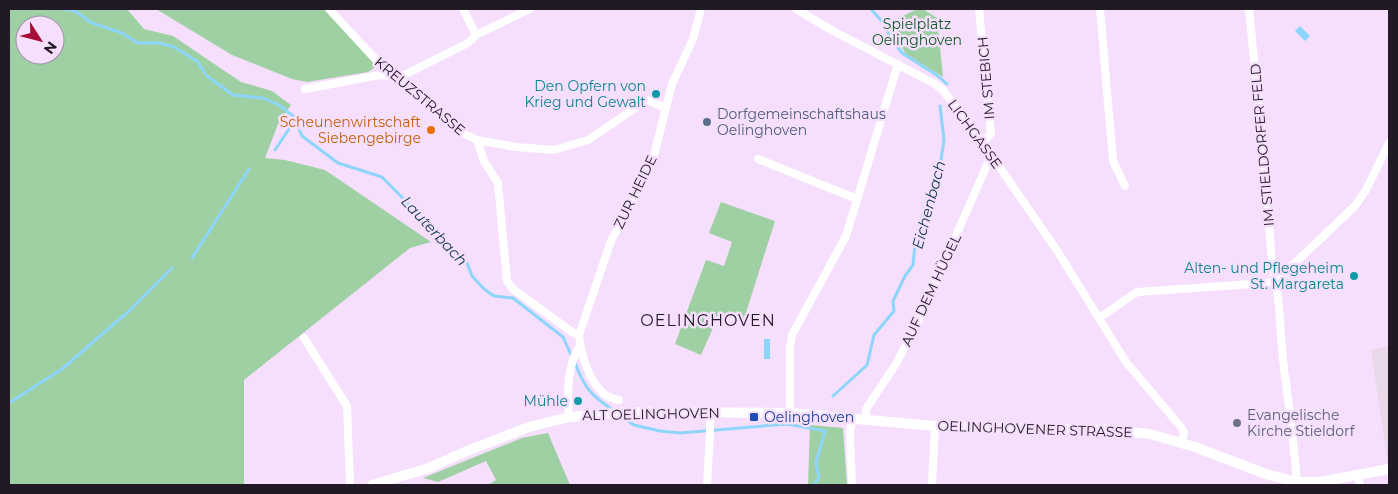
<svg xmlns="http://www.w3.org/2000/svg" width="1398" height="494" viewBox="0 0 1398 494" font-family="Montserrat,sans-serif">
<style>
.education{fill:#e9d8ea}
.green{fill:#9ed0a3;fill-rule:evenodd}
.water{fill:#8dd5fb}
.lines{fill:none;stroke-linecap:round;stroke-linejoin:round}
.stream{stroke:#8dd5fb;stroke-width:3}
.street{stroke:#fff;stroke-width:8}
.secondary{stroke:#fff;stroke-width:10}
.culture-dot{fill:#0f9aa8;stroke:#f6dffd;stroke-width:2}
.service-dot{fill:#5c6f8a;stroke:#f6dffd;stroke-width:2}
.food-dot{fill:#e8710a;stroke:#f6dffd;stroke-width:2}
.transit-dot{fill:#1a4fb4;stroke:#f6dffd;stroke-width:2}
.worship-dot{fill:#6b7280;stroke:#f6dffd;stroke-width:2}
.labels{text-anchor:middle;stroke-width:5;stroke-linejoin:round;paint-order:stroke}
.park-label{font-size:14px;fill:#0f5a22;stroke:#f6dffd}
.street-label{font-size:14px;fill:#211923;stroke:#f6dffd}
.culture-label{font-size:14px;fill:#0d838f;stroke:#f6dffd;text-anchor:end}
.service-label{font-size:14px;fill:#4e5e75;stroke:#f6dffd;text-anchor:start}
.food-label{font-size:14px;fill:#c56008;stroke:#f6dffd;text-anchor:end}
.worship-label{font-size:14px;fill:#5b616d;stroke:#f6dffd;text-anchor:start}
.transit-label{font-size:14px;fill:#164399;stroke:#f6dffd;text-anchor:start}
.water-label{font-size:15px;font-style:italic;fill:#0f394d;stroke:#f6dffd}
.quarter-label{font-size:16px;letter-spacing:1px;fill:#211923;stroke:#f6dffd}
</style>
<rect width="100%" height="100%" fill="#f6dffd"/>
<path class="education" d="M 1389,346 L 1389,462 L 1388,463 L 1371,350 Z"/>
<path class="green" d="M 9,9 L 127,9 L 144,29 L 173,36 L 241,82 L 272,91 L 291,105 L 278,124 L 265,158 L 285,160 L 325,170 L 431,242 L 410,248 L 244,380 L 244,485 L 9,485 ZM 25,25 L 55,25 L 55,55 L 25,55 Z
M 156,9 L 325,9 L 374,63 L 374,68 L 368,72 L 307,82 L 292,79 L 232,55 Z
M 917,9 L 923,9 L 937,18 L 943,77 L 906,54 L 887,24 Z
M 721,202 L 775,221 L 744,319 L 720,312 L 701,355 L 675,344 L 706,260 L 724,266 L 732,242 L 709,233 Z
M 810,425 L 843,428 L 847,485 L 808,485 Z
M 548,433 L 570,485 L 488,485 L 496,480 L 486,461 L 438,482 L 423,478 L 522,438 Z"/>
<path class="water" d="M 1300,26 L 1310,36 L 1305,41 L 1295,31 Z
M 764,339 L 770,339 L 770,359 L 764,359 Z"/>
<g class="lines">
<path class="stream" d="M 64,9 L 75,11 L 92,23 L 122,33 L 138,43 L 159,43 L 174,47 L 198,62 L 206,75 L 233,95 L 263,98 L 279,105 L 293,116 L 302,136 L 338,163 L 382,177 L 446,242 C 450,254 456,258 467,263 L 472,276 L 484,289 L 494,296 L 513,298 L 563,337 L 572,357
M 871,9 L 885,25 L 889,35 L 902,53 L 938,76 L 947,84
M 275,150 L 295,120
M 192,258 L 249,169
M 575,363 C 585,389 591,395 614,411
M 833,396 L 867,365 L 874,335 L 894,311 L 893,301 L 905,276 L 913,265 L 915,245 L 927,199 L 938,179 L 944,140 L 940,106
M 9,403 L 62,369 L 129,311 L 172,268
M 621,416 L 634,425 L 660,431 L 680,433 L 787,424 L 825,431 L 816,463 L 819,477 L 814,485"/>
<path class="street" d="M 329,9 L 377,61 L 400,77 L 462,133 L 477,140 L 516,147 L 554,150 L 588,140 L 647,100 L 665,108
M 463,9 L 476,35
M 796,9 L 835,32 L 935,84 L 943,90 L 983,143 L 1058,252 L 1126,362 L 1181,427 L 1184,433 L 1182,442
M 979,9 L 991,133 L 983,143
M 1100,9 L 1113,161 L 1125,186
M 1249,9 L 1263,150 L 1272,264 C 1280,295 1280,328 1283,360 C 1288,401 1294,441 1297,482
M 305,89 L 380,75 L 400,77 L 468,43 L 476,35 L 530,9
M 477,140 L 484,161 L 498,183 L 507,281 L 513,289 L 572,332 L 579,335
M 758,159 L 857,199
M 1276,281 L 1355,206 L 1366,190 L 1389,143
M 1099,318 L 1137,292 L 1267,283 L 1276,281
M 304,338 L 347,406 L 350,485
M 619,400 C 614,399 608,397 604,394 C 589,381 581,355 579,335 L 611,241 L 639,188 L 654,155 L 672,84 L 693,39 L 701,9
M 790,413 L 790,348 L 792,335 L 846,236 L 898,64
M 569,417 C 567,397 567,362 580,346
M 852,418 L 850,433 L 852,485
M 865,420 L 866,409 L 896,364 L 920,317 L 991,156
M 1357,474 L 1360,485
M 707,485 L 710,434 L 710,412
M 932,485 L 935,426"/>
<path class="secondary" d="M 372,485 L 429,468 L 467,451 L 529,427 L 569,417 L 629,412 L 790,413 L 935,426 L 1111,430 L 1150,434 L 1195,447 L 1266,474 L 1297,482 L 1319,482 L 1389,469"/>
</g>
<g class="culture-dot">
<circle cx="656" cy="94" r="5"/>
<circle cx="1354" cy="276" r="5"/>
<circle cx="578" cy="401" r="5"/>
</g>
<circle class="service-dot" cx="707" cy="122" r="5"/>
<circle class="food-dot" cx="431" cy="130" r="5"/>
<rect class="transit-dot" x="749" y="412" width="10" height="10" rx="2.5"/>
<circle class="worship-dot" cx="1237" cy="423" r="5"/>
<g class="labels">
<g class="park-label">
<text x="917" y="29">Spielplatz<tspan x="917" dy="16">Oelinghoven</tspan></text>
</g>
<g class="street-label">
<text transform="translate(986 78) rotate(-95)" y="5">IM STEBICH</text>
<text transform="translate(420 96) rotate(40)" y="5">KREUZSTRASSE</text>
<text transform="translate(975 134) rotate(54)" y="5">LICHGASSE</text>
<text transform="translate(1262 145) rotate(-95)" y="5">IM STIELDORFER FELD</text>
<text transform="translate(635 192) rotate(-64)" y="5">ZUR HEIDE</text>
<text transform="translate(931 290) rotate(-65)" y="5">AUF DEM HÜGEL</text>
<text transform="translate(651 414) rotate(-1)" y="5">ALT OELINGHOVEN</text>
<text transform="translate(1035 429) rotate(2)" y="5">OELINGHOVENER STRASSE</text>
</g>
<g class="culture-label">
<text x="646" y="91">Den Opfern von<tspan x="646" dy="16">Krieg und Gewalt</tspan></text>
<text x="1344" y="273">Alten- und Pflegeheim<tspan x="1344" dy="16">St. Margareta</tspan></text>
<text x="568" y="406">Mühle</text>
</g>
<g class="service-label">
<text x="717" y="119">Dorfgemeinschaftshaus<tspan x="717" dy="16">Oelinghoven</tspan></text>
</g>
<g class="food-label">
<text x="421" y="127">Scheunenwirtschaft<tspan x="421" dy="16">Siebengebirge</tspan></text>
</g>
<g class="worship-label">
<text x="1247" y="420">Evangelische<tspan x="1247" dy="16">Kirche Stieldorf</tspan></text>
</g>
<g class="transit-label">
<text x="764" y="422">Oelinghoven</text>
</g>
<g class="water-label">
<text transform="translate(929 205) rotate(-75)" y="5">Eichenbach</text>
<text transform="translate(434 231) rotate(47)" y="5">Lauterbach</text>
</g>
<g class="quarter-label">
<text x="708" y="326">OELINGHOVEN</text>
</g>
</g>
<rect width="1398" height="494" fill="none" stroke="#211923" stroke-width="20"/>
<g transform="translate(40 40) rotate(126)"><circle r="24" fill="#f6dffd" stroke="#a190a6"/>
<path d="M0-4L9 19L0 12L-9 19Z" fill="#a70d36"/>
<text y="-8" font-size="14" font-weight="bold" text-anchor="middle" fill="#211923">N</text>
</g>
</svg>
